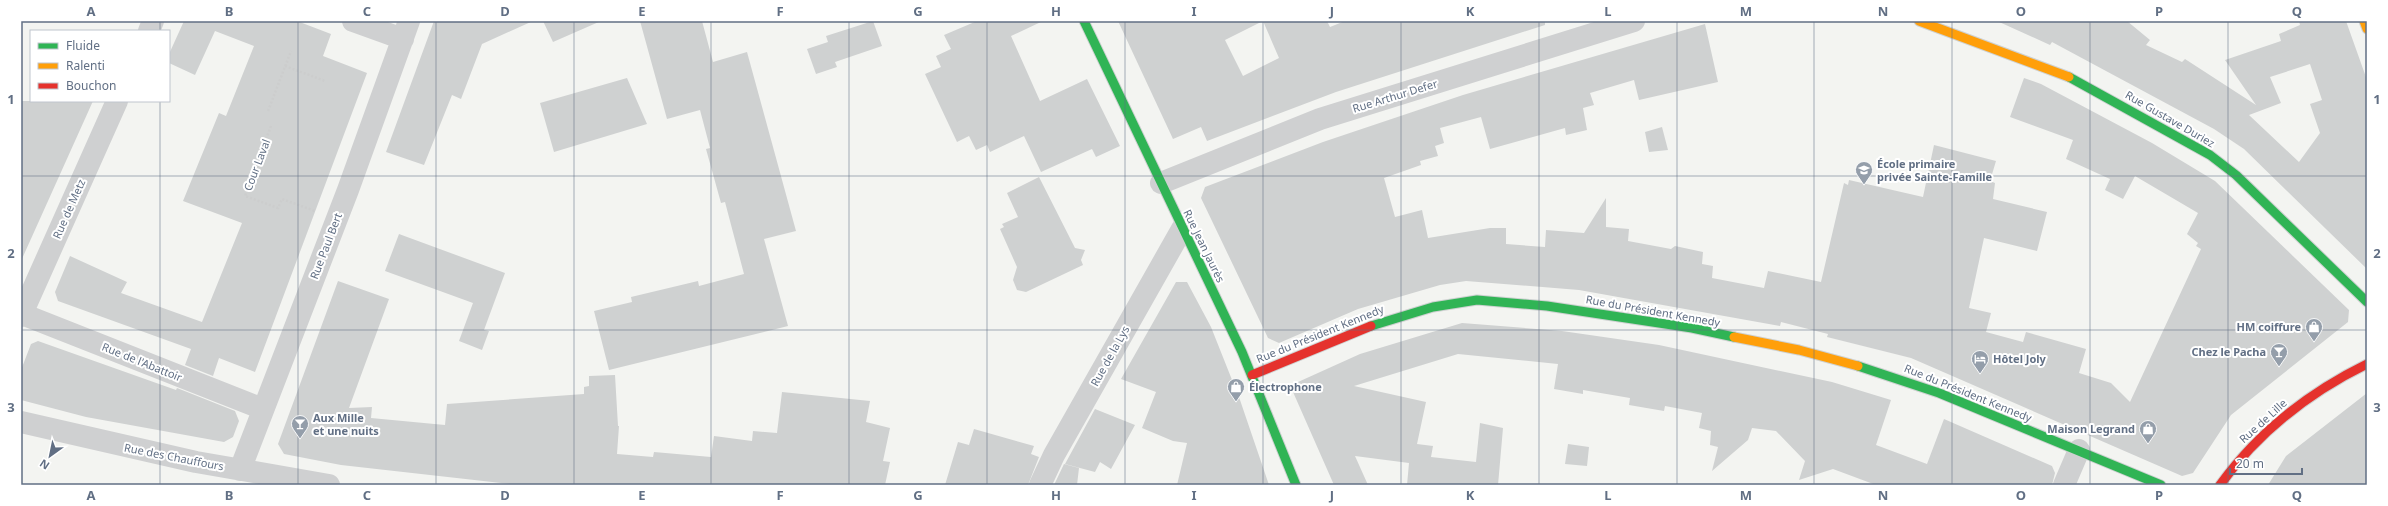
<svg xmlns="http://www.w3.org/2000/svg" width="2388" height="506" viewBox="0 0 2388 506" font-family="'Noto Sans',sans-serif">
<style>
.building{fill:#cfd1d1;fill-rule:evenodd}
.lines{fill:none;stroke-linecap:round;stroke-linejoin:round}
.fast-casing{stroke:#ced1d1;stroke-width:11}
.slow-casing{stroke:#ced1d1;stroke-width:11}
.jam-casing{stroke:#ced1d1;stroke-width:11}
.path{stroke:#cccdcd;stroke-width:2.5;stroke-dasharray:2 2;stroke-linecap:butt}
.street{stroke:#cfd0d1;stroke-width:22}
.fast{stroke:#30b455;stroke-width:9}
.slow{stroke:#ff9f0a;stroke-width:9}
.jam{stroke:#e5322d;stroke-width:9}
.grid{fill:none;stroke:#616f84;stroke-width:1;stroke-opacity:0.55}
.labels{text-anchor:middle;stroke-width:4;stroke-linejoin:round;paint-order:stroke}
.street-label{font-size:11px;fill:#616f84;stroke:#fff}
.poi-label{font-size:11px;font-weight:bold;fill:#616f84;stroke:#fff;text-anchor:start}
.neatline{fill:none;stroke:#616f84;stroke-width:1.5}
.grid-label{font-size:13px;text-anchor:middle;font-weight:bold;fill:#616f84}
</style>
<rect width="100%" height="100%" fill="#f3f4f1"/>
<path class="building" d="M 184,21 L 297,21 L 331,34 L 323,56 L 367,73 L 255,372 L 219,358 L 213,376 L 185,365 L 191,349 L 58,301 L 55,292 L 70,256 L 127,282 L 121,293 L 202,322 L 242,223 L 183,201 L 219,113 L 226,116 L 254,46 L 215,31 L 195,75 L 169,63 L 169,54 Z
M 434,21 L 533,21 L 482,44 L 461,99 L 452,95 L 424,165 L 386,152 Z
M 543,21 L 601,21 L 553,42 Z
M 640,21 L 702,21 L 713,62 L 747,52 L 796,231 L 764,239 L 788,326 L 609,370 L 594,311 L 632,302 L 631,297 L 698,281 L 699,286 L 744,274 L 725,202 L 721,203 L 706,149 L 710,148 L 700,110 L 667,119 Z
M 873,21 L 882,46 L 835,62 L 837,67 L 816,74 L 807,49 L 828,42 L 826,36 Z
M 977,21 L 1043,21 L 1011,36 L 1040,101 L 1087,79 L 1120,146 L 1096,157 L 1092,149 L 1041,172 L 1024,136 L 990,152 L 987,145 L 976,150 L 969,136 L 957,142 L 925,74 L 941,67 L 936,56 L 951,49 L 944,35 Z
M 1118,21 L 1327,21 L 1330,27 L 1345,21 L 1545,21 L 1545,25 L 1336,92 L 1207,141 L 1201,127 L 1173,139 ZM 1263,21 L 1279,58 L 1243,76 L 1225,40 Z
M 1997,21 L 2127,21 L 2150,40 L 2146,45 L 2182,62 L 2185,59 L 2256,105 L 2225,60 L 2281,41 L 2279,34 L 2300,25 L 2299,21 L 2346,21 L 2367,80 L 2367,269 L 2244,149 L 2214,129 L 2052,42 L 2050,45 ZM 2310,64 L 2322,100 L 2310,104 L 2320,133 L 2299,162 L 2249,115 L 2281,103 L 2270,77 Z
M 1705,24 L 1718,82 L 1639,100 L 1634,80 L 1590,93 L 1594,105 L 1583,108 L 1587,130 L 1566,135 L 1565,128 L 1490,149 L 1481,117 L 1440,128 L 1444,143 L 1435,146 L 1438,156 L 1420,161 L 1421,165 L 1384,178 L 1395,217 L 1422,210 L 1428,238 L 1490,228 L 1506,228 L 1506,244 L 1545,247 L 1546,230 L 1584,233 L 1606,198 L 1606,227 L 1629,229 L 1628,241 L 1671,249 L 1675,246 L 1703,252 L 1702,264 L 1713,266 L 1712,278 L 1764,288 L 1768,271 L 1821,282 L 1844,183 L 1848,185 L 1849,180 L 1923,197 L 1934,145 L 1996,161 L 1990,181 L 1995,183 L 1993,199 L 2047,212 L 2037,251 L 1984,238 L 1969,308 L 1991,313 L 1986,332 L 2023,342 L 2026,332 L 2086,349 L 2079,373 L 2111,383 L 2130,402 L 2201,249 L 2196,246 L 2198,243 L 2187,234 L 2198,213 L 2135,176 L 2123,199 L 2105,190 L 2110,179 L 2066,159 L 2073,140 L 2010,117 L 2024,78 L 2041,84 L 2152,143 L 2215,181 L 2349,310 L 2348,322 L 2231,415 L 2193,473 L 2182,476 L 1911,358 L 1827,337 L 1828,334 L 1781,322 L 1780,326 L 1579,290 L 1466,281 L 1440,285 L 1358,309 L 1279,343 L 1268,338 L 1201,198 L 1205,187 L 1323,142 L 1463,95 Z
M 627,78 L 647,124 L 554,152 L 540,103 Z
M 21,101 L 93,101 L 21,261 Z
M 1662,127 L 1668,150 L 1649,152 L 1645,132 Z
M 1039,177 L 1075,248 L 1085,250 L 1081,260 L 1083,265 L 1026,292 L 1017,290 L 1013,280 L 1017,267 L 1000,229 L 1004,227 L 1002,224 L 1018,217 L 1007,193 Z
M 399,234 L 505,273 L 484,330 L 489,331 L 482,350 L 459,341 L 473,303 L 385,271 Z
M 338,281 L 389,299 L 349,408 L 372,407 L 371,418 L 445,425 L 447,404 L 584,394 L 584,387 L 589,386 L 589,376 L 615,375 L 618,426 L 619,426 L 617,454 L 653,457 L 654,452 L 711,457 L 714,436 L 752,441 L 753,431 L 777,433 L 782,392 L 870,401 L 866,422 L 890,428 L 883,461 L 890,462 L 885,485 L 518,485 L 341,465 L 284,454 L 278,444 Z
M 1176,282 L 1187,282 L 1211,327 L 1240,400 L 1269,485 L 1177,485 L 1187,443 L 1173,441 L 1142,428 L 1156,392 L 1121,379 Z
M 1462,323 L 1562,331 L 1659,345 L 1832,382 L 1891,400 L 1876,445 L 1927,464 L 1944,419 L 2052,466 L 2055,473 L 2052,485 L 1876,485 L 1833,469 L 1799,480 L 1805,461 L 1776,431 L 1752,428 L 1748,440 L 1712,471 L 1718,447 L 1710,445 L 1711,431 L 1699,428 L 1702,413 L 1665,406 L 1664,411 L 1629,405 L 1630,398 L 1583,390 L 1583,394 L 1554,389 L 1558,364 L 1458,354 L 1354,386 L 1426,402 L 1417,444 L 1433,446 L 1431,457 L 1476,462 L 1480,423 L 1503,428 L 1498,485 L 1407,485 L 1409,463 L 1355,456 L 1368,485 L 1334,485 L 1293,392 L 1298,382 L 1360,354 Z
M 38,341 L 176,390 L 177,388 L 235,411 L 239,421 L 233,437 L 224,442 L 86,417 L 21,400 L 21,370 L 31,344 Z
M 2367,393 L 2367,485 L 2268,485 L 2286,456 Z
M 1095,409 L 1135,425 L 1111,469 L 1100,462 L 1095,472 L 1065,464 Z
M 974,429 L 1034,446 L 1031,454 L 1039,457 L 1028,485 L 945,485 L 958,442 L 969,445 Z
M 1568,444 L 1589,447 L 1587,466 L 1565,464 Z
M 1064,464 L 1079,468 L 1077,485 L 1054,485 Z"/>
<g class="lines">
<defs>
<path id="fast" d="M 1084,21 L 1242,352 L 1296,485
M 2069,77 L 2210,155 L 2236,175 L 2367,302
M 1371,326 L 1433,307 L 1477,300 L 1547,306 L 1692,328 L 1734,337
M 1858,366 L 1939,393 L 2161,485"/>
<path id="slow" d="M 1919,21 L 2069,77
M 2364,21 L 2367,29
M 1734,337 L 1799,350 L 1858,366"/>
<path id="jam" d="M 1252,375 L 1371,326
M 2220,485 C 2259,431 2308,393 2367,364"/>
</defs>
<use href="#fast" class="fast-casing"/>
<use href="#slow" class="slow-casing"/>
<use href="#jam" class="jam-casing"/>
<path class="path" d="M 285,66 L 325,81
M 268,111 L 291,51
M 271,126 L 245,196 L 278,208 L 282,199 L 315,211"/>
<path class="street" d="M 353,21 L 403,39
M 149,31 L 153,21
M 1161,183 L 1320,119 L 1634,21
M 22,314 L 263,409
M 21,316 L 117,101
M 21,422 L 196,462 L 329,485
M 240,470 L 348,190 L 409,21
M 1040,485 L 1054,455 L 1182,229
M 2064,485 L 2079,450"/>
<use href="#fast" class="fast"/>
<use href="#slow" class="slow"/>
<use href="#jam" class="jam"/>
</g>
<path class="grid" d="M 160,21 L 160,31M 298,21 L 298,485M 436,21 L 436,485M 574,21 L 574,485M 711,21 L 711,485M 849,21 L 849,485M 987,21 L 987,485M 1125,21 L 1125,485M 1263,21 L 1263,485M 1401,21 L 1401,485M 1539,21 L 1539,485M 1677,21 L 1677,485M 1814,21 L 1814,485M 1952,21 L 1952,485M 2090,21 L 2090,485M 2228,21 L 2228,485M 160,101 L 160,485M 21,176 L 2367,176M 21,330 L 2367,330"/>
<defs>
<symbol id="school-pin" viewBox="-11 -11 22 30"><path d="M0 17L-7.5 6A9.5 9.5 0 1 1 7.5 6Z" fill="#949eaa" stroke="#fff"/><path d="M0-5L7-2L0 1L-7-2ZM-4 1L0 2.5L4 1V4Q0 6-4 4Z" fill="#fff"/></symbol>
<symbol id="shop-pin" viewBox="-11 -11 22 30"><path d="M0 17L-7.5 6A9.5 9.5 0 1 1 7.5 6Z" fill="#949eaa" stroke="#fff"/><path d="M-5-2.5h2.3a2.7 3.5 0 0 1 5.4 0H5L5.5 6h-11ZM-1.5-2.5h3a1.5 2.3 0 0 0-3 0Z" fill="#fff"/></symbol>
<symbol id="bar-pin" viewBox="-11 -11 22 30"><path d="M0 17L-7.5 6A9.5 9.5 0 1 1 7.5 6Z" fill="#949eaa" stroke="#fff"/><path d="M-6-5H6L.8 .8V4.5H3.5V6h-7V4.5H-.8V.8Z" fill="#fff"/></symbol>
<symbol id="hotel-pin" viewBox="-11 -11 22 30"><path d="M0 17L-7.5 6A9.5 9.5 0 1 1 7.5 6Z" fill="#949eaa" stroke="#fff"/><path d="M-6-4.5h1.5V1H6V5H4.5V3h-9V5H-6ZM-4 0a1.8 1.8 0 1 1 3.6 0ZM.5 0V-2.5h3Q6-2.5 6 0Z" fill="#fff"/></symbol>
</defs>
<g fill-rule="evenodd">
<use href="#school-pin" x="1854" y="160" width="20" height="27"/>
<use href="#shop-pin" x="2304" y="317" width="20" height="27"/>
<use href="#bar-pin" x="2269" y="342" width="20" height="27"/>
<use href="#hotel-pin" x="1970" y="349" width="20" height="27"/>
<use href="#shop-pin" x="1226" y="377" width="20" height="27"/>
<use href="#bar-pin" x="290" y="414" width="20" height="27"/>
<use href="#shop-pin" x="2138" y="419" width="20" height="27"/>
</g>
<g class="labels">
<g class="street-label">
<text transform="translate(1395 96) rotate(-17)" y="4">Rue Arthur Defer</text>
<text transform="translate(2170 119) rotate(30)" y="4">Rue Gustave Duriez</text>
<text transform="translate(257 165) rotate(-69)" y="4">Cour Laval</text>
<text transform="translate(69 209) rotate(-66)" y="4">Rue de Metz</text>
<text transform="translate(326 246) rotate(-69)" y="4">Rue Paul Bert</text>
<text transform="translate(1204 246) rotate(64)" y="4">Rue Jean Jaurès</text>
<text transform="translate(1653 311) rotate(10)" y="4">Rue du Président Kennedy</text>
<text transform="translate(1320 334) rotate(-22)" y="4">Rue du Président Kennedy</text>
<text transform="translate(1110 356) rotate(-61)" y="4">Rue de la Lys</text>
<text transform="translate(142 362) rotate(22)" y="4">Rue de l'Abattoir</text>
<text transform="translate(1968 393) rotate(22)" y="4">Rue du Président Kennedy</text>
<text transform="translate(2263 421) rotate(-42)" y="4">Rue de Lille</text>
<text transform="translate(174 457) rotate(11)" y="4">Rue des Chauffours</text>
</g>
<g class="poi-label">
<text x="1877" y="168">École primaire<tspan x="1877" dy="13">privée Sainte-Famille</tspan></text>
<text x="2301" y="331" text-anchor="end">HM coiffure</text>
<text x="2266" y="356" text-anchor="end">Chez le Pacha</text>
<text x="1993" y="363">Hôtel Joly</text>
<text x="1249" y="391">Électrophone</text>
<text x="313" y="422">Aux Mille<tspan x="313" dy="13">et une nuits</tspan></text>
<text x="2135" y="433" text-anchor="end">Maison Legrand</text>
</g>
</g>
<rect width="2388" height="506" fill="none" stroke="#ffffff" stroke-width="44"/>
<rect x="30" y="30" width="140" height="72" fill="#ffffff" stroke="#c0c5ce"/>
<rect x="38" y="43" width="20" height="6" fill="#30b455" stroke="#c0c5ce"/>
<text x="66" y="50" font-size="12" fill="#616f84">Fluide</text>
<rect x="38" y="63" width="20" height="6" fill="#ff9f0a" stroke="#c0c5ce"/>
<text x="66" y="70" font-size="12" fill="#616f84">Ralenti</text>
<rect x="38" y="83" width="20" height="6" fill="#e5322d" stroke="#c0c5ce"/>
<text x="66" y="90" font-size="12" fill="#616f84">Bouchon</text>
<g transform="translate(50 456) rotate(213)" stroke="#ffffff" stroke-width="3" paint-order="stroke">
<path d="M0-3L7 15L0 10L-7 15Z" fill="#616f84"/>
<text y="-6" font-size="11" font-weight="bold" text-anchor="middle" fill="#616f84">N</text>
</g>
<path d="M2230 468v6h72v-6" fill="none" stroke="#616f84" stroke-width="2"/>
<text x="2236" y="468" font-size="12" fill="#616f84" stroke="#ffffff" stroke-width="3" paint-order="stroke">20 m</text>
<rect x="22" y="22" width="2344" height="462" class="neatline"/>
<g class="grid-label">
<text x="91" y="16">A</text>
<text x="229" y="16">B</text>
<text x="367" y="16">C</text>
<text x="505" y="16">D</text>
<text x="642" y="16">E</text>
<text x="780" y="16">F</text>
<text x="918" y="16">G</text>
<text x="1056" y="16">H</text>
<text x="1194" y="16">I</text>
<text x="1332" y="16">J</text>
<text x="1470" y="16">K</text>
<text x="1608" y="16">L</text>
<text x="1746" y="16">M</text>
<text x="1883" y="16">N</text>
<text x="2021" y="16">O</text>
<text x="2159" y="16">P</text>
<text x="2297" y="16">Q</text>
<text x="11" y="104">1</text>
<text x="2377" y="104">1</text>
<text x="11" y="258">2</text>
<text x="2377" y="258">2</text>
<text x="11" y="412">3</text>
<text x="2377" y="412">3</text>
<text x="91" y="500">A</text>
<text x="229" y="500">B</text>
<text x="367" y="500">C</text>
<text x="505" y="500">D</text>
<text x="642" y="500">E</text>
<text x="780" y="500">F</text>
<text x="918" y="500">G</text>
<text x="1056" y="500">H</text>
<text x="1194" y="500">I</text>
<text x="1332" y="500">J</text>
<text x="1470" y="500">K</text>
<text x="1608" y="500">L</text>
<text x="1746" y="500">M</text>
<text x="1883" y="500">N</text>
<text x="2021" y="500">O</text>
<text x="2159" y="500">P</text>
<text x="2297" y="500">Q</text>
</g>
</svg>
